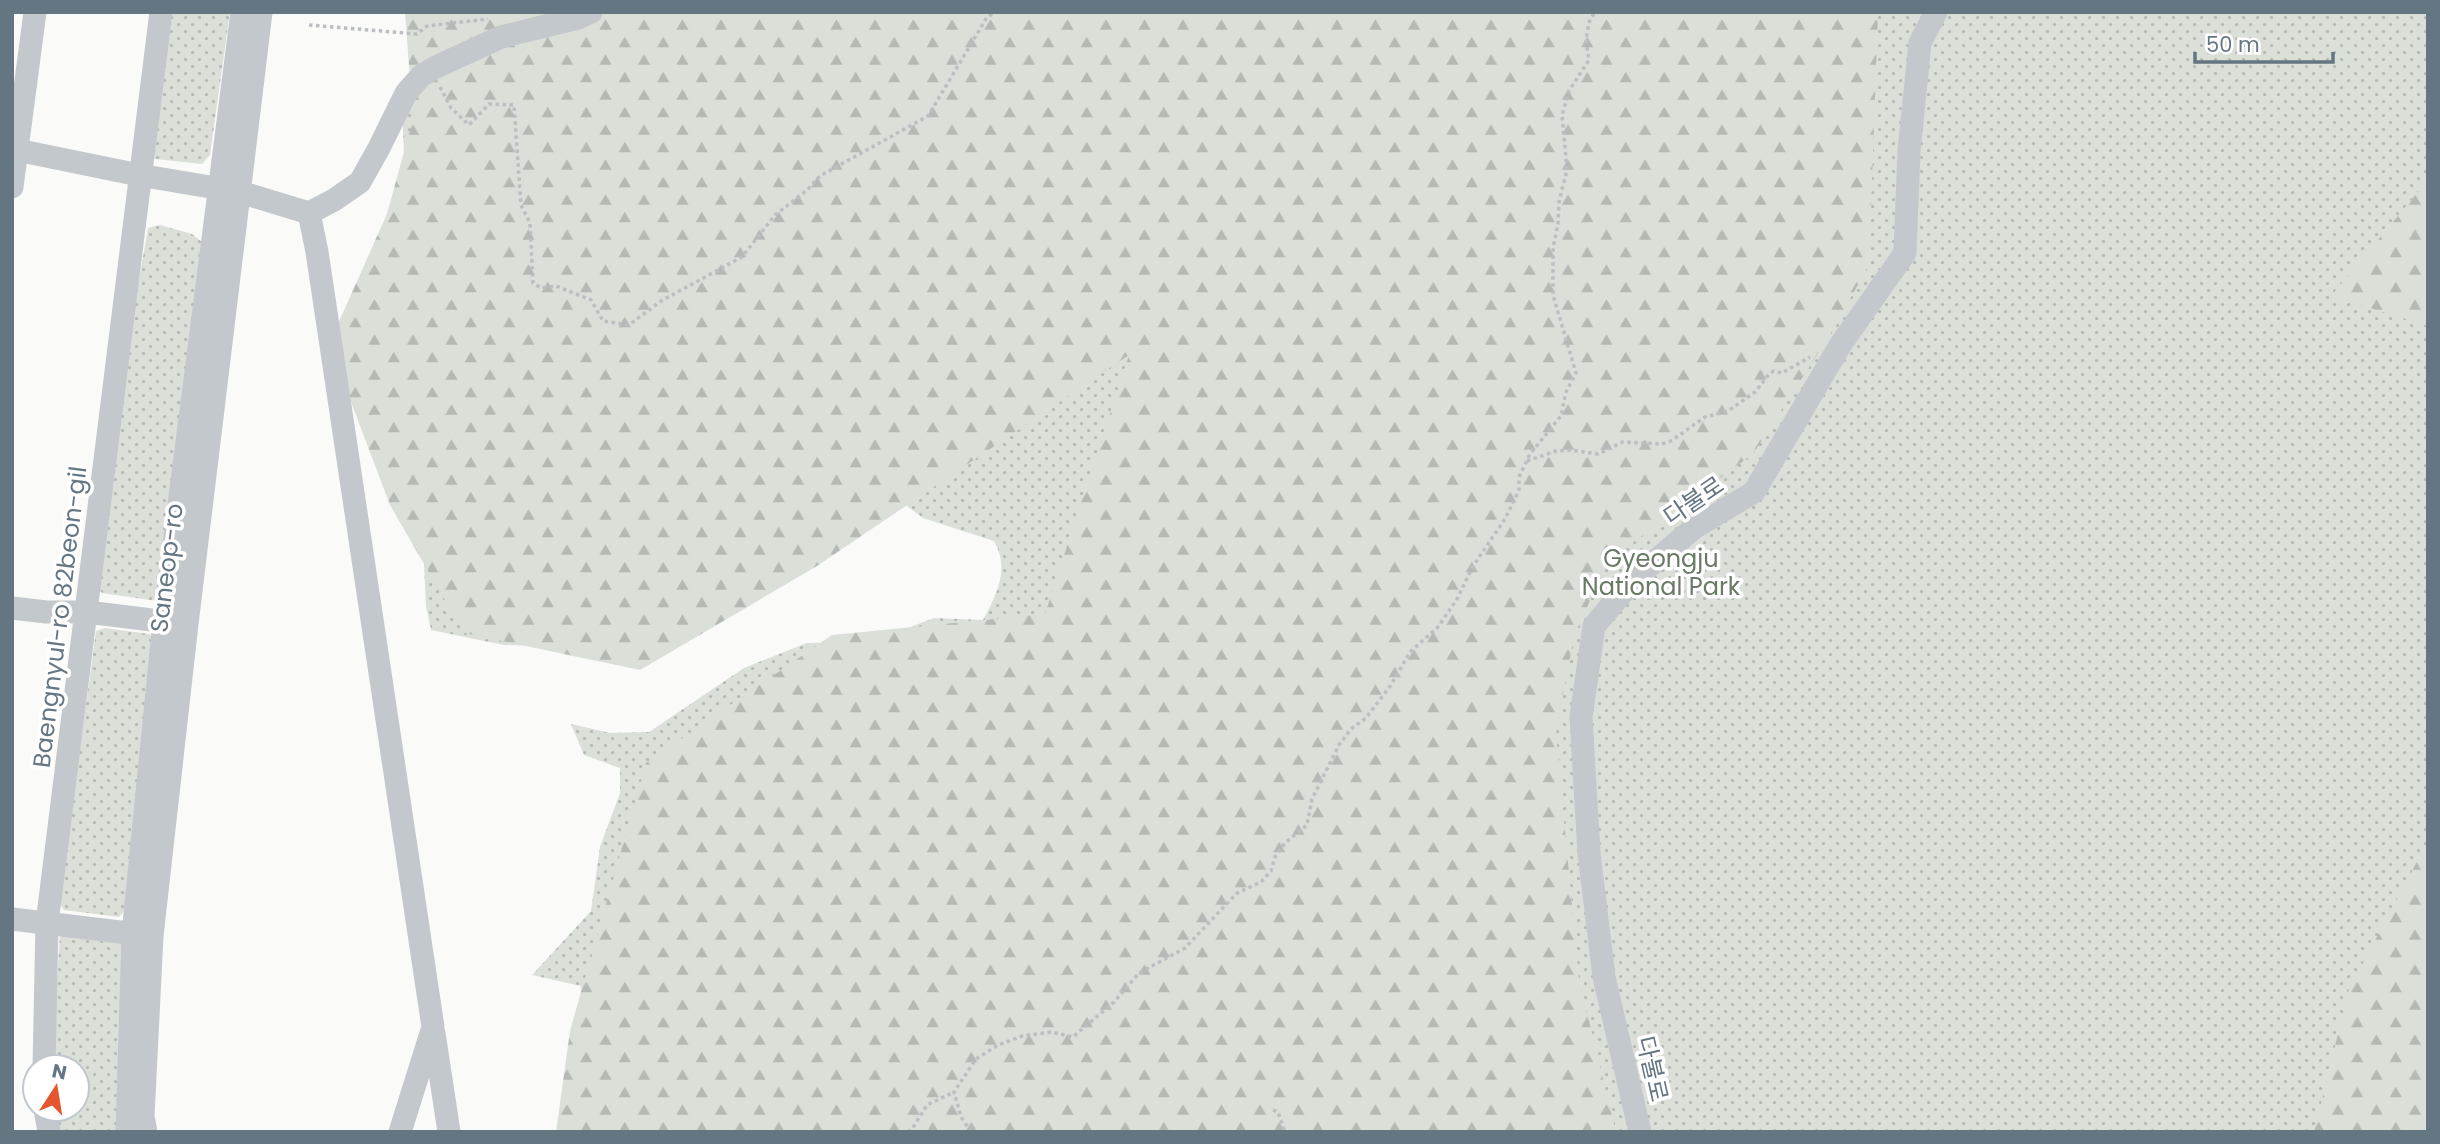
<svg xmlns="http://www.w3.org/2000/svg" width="2440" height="1144" viewBox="0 0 2440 1144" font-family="Poppins,'Noto Sans KR',sans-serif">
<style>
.grass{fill:url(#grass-dots)}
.forest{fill:url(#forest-firs)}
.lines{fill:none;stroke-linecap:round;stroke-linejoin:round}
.path{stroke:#bbbfc2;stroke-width:3.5;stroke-dasharray:3.5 3.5;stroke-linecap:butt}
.minor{stroke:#c3c8cc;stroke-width:23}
.labels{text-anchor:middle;stroke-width:7;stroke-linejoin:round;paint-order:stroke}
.street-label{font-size:24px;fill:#657683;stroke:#fff}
.park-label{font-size:24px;fill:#687a64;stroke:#fff}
</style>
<defs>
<pattern id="grass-dots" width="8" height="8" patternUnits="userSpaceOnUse" patternTransform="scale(1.75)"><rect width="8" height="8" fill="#dadfd7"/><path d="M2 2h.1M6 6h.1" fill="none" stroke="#b4b9b4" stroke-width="1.8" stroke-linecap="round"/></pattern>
<pattern id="forest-firs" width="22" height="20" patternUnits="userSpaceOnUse" patternTransform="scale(1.75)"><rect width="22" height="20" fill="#dadfd7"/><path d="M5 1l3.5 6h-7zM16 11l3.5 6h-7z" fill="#b4b9b4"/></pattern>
</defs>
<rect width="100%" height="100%" fill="#fafaf8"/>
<path class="grass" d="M 167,12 L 230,12 L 210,155 L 202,164 L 155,159 L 150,152 Z
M 423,12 L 2428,12 L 2428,1132 L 558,1132 L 575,1095 L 581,986 L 532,975 L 591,911 L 600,847 L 620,793 L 620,768 L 584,755 L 571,724 L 610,733 L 649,732 L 744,668 L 807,643 L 871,642 L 934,618 L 983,620 C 997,594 1010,569 994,541 L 923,518 L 871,479 L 598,647 L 504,645 L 431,630 L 426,606 L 402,111 Z
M 160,225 L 192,234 L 202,242 L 157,601 L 102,593 L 96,586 L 133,314 L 148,228 Z
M 105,628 L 149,634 L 155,638 L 127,908 L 119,917 L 64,910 L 59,903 L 96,631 Z
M 60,932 L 116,936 L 125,946 L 120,1132 L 56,1132 L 53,1109 L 77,1109 L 77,1067 L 52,1067 Z"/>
<path class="forest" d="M 405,12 L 1878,12 L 1869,265 L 1831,333 L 1753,454 L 1608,561 L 1574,636 L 1556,734 L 1579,980 L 1616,1132 L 556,1132 L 570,1031 L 646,763 L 832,635 L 1045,614 L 1129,355 L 817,566 L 640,670 L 464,633 L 390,505 L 329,344 L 387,214 L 413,119 Z
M 2428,180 L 2428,326 L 2331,296 Z
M 2428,841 L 2428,1132 L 2314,1132 L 2349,989 Z"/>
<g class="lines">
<path class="path" d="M 309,25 L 417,34 L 427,26 L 488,19
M 440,87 L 451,108 L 469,125 L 489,104 L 514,105 L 521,205 L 530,223 L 533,283 L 541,288 L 556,286 L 591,300 L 603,321 L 629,325 L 661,301 L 742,257 L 775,215 L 806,191 L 820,176 L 928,116 L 986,19 L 994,12
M 1527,461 L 1556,451 L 1570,450 L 1598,454 L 1623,442 L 1662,444 L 1671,441 L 1705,417 L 1728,411 L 1755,392 L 1770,373 L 1774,371 L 1782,373 L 1810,357
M 1273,1110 L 1278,1112 L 1285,1132
M 908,1132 L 912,1129 L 927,1105 L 954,1092
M 971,1132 L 961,1117 L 954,1092 L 976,1059 L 998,1045 L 1022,1036 L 1051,1032 L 1073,1037 L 1114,1002 L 1139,973 L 1185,948 L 1237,893 L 1261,882 L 1271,871 L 1275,857 L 1285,843 L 1307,825 L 1312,799 L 1339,745 L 1351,729 L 1366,718 L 1391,685 L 1410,652 L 1438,627 L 1457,599 L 1473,566 L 1505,519 L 1519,490 L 1519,477 L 1530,454 L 1561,416 L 1566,392 L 1576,373 L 1553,295 L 1553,248 L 1558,224 L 1559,202 L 1567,170 L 1562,115 L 1569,91 L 1589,60 L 1586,40 L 1589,22 L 1595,12"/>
<path class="minor" d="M 12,149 L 139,175 L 240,192 L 309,213 L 317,252 L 433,1027 L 400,1132
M 12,187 L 35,12
M 309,213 L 334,200 L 360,182 L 379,148 L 406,93 L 421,76 L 434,68 L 501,37 L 578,18 L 591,12
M 12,608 L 46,612 L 87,612 L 176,623
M 12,919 L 145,935
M 434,1033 L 449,1132
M 44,1067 L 47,923 L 161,12
M 45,1109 L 49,1132
M 127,1132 L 133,934 L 164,622 L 242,12
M 146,1132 L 143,1116 L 152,936 L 187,624 L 261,12
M 1640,1132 L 1604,977 L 1589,853 L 1581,717 L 1594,626 L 1633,580 L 1694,528 L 1754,492 L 1841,344 L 1905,253 L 1909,151 L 1920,43 L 1936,12"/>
</g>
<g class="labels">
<g class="street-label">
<text transform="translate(1694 501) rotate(-34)" y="8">다불로</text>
<text transform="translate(167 568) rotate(-83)" y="8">Saneop-ro</text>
<text transform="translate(60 617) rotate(-83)" y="8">Baengnyul-ro 82beon-gil</text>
<text transform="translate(1652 1069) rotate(77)" y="8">다불로</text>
</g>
<g class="park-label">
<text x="1661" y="567">Gyeongju<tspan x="1661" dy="28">National Park</tspan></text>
</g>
</g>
<rect width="2440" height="1144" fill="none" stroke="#657683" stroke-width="28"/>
<g transform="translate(56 1088) rotate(12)"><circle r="33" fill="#ffffff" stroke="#c1c8cd" stroke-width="2"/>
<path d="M0-5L12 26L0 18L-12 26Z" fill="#e4572e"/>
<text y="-10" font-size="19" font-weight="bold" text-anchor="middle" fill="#657683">N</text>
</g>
<path d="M2195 52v10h138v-10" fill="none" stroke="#657683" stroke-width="3.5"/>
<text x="2206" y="52" font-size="21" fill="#657683" stroke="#ffffff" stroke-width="5" paint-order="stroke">50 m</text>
</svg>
